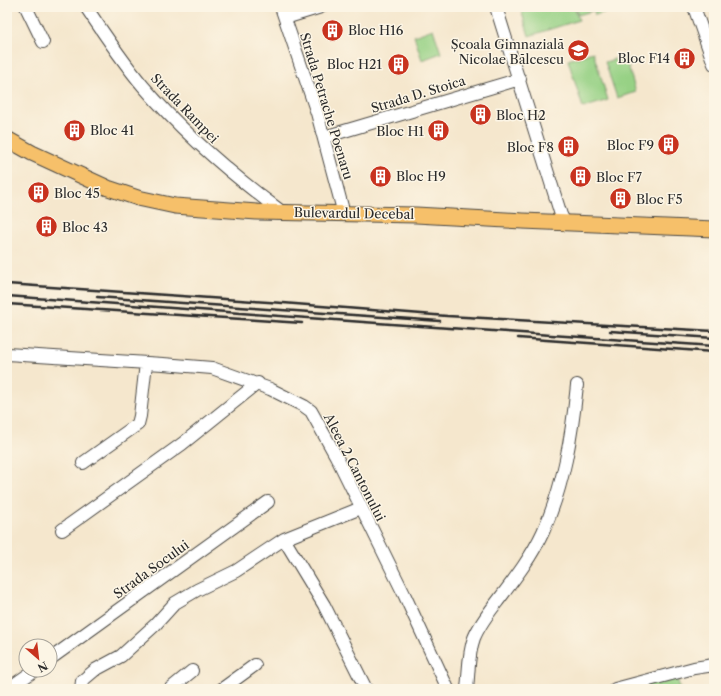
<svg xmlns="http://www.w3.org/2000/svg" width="721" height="696" viewBox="0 0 721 696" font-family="'Libre Caslon Text',serif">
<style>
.green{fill:#97d185;stroke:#617e58}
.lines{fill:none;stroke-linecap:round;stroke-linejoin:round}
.minor-casing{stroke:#494743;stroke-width:14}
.major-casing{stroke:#494743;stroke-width:17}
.minor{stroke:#fff;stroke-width:12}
.major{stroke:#f6c06b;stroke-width:15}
.rail{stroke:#2b2b2b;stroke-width:2.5}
.labels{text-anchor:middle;stroke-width:3;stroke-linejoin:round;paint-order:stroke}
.poi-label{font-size:13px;fill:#2b2b2b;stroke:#fcf5e5;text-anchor:start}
.street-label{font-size:13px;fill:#2b2b2b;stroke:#fcf5e5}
</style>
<rect width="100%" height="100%" fill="#fcf5e5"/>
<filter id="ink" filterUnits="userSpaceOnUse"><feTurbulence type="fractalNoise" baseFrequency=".025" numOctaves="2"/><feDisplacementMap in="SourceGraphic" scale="8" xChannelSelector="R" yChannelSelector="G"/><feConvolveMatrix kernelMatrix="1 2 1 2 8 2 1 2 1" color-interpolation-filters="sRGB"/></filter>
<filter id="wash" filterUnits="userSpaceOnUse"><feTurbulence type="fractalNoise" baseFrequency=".012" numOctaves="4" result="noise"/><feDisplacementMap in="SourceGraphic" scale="16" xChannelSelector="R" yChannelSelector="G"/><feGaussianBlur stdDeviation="0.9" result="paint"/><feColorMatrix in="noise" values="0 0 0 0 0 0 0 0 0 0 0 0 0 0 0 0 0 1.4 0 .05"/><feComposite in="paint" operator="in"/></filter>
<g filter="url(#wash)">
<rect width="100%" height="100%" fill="#f5e7cd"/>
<path class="green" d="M 532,7 L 574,7 L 579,20 L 529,36 L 521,10 Z
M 576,7 L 591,7 L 592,11 L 578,15 Z
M 593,7 L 613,7 L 613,10 L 595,15 Z
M 433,29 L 441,53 L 422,60 L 414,36 Z
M 593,52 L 608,100 L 583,108 L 568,60 Z
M 625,56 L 636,92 L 617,98 L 605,62 Z
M 677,676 L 680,689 L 631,689 Z"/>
</g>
<g filter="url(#ink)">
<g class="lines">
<defs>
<path id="minor" d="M 26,7 L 43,42
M 86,7 C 104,34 122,61 143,86 C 184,134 232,175 282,212
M 281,7 L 317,113 L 344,214
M 496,7 L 561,215 L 565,223
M 694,7 L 714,64
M 285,18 L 321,7
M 324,137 L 520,79
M 7,354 L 163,364 L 212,368 L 270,389 L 304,406 L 311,411 L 336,456 L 404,594 L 448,689
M 83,463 L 138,424 L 140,416 L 146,363
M 361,508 L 284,539 L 324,605 L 366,689
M 62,530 L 182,444 L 258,383
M 50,659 L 268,502
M 8,689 L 35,670
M 81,689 L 82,681 L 95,670 L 121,656 L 155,625 L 175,603 L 197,590 L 236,571 L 284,539
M 170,689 L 192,671
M 222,689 L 255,665
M 467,689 C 469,672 468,654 474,638 C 480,623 491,610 500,598 C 516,577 532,556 543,532 C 564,485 572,435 577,385
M 615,689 L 694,668 L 714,665"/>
<path id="major" d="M 7,139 L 32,153 L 108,188 L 138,198 L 175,206 L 257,212 L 416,215 L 523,221 L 714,229"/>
</defs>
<use href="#minor" class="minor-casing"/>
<use href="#major" class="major-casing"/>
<use href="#minor" class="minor"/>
<use href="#major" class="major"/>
<path class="rail" d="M 7,284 L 283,303 L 447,316 L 714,331
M 7,296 L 391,324 L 714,346
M 97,297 L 440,321
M 7,304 L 302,323
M 610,331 L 714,338
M 518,338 L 714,352"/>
</g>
</g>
<defs>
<symbol id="building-disc" viewBox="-11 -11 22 22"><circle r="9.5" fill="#c8321e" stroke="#fcf5e5"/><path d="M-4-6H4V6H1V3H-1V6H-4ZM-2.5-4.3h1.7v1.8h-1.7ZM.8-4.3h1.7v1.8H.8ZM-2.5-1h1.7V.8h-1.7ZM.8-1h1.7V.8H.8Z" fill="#fff"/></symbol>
<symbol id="school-disc" viewBox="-11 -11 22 22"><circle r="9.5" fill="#c8321e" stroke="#fcf5e5"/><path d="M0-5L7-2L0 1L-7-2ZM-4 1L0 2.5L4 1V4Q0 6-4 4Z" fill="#fff"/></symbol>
</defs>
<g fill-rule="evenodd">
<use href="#building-disc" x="320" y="18" width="25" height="25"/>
<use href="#school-disc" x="566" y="38" width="25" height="25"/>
<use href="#building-disc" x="672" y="46" width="25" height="25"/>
<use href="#building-disc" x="386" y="52" width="25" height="25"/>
<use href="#building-disc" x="468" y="102" width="25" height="25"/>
<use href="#building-disc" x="62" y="118" width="25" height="25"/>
<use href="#building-disc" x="426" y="118" width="25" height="25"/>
<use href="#building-disc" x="656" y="132" width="25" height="25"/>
<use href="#building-disc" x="556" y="134" width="25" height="25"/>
<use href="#building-disc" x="368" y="164" width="25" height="25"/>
<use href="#building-disc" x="568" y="164" width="25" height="25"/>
<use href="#building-disc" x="26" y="180" width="25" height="25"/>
<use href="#building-disc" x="608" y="186" width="25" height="25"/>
<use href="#building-disc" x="34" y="214" width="25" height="25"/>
</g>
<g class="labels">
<g class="poi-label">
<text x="348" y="35">Bloc H16</text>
<text x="564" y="49" text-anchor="end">Școala Gimnazială<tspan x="564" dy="15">Nicolae Bălcescu</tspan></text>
<text x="670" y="63" text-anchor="end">Bloc F14</text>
<text x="382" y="69" text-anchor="end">Bloc H21</text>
<text x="496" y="120">Bloc H2</text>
<text x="90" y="135">Bloc 41</text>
<text x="424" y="136" text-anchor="end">Bloc H1</text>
<text x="654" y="150" text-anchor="end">Bloc F9</text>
<text x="554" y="152" text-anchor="end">Bloc F8</text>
<text x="396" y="181">Bloc H9</text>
<text x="596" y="182">Bloc F7</text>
<text x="54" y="198">Bloc 45</text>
<text x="636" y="204">Bloc F5</text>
<text x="62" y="232">Bloc 43</text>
</g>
<g class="street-label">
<text transform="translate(418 94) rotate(-17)" y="5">Strada D. Stoica</text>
<text transform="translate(327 106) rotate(73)" y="5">Strada Petrache Poenaru</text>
<text transform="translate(185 108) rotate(46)" y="5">Strada Rampei</text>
<text transform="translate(354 213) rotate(1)" y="5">Bulevardul Decebal</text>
<text transform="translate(355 467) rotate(63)" y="5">Aleea 2 Cantonului</text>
<text transform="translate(151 569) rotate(-36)" y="5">Strada Socului</text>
</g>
</g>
<rect width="721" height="696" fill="none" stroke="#fcf5e5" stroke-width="24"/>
<g transform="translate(38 658) rotate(152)"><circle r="19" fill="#fcf5e5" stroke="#a8a49b"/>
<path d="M0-3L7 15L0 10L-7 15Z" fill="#c8321e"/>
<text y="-6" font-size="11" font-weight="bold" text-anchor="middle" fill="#2b2b2b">N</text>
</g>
</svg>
